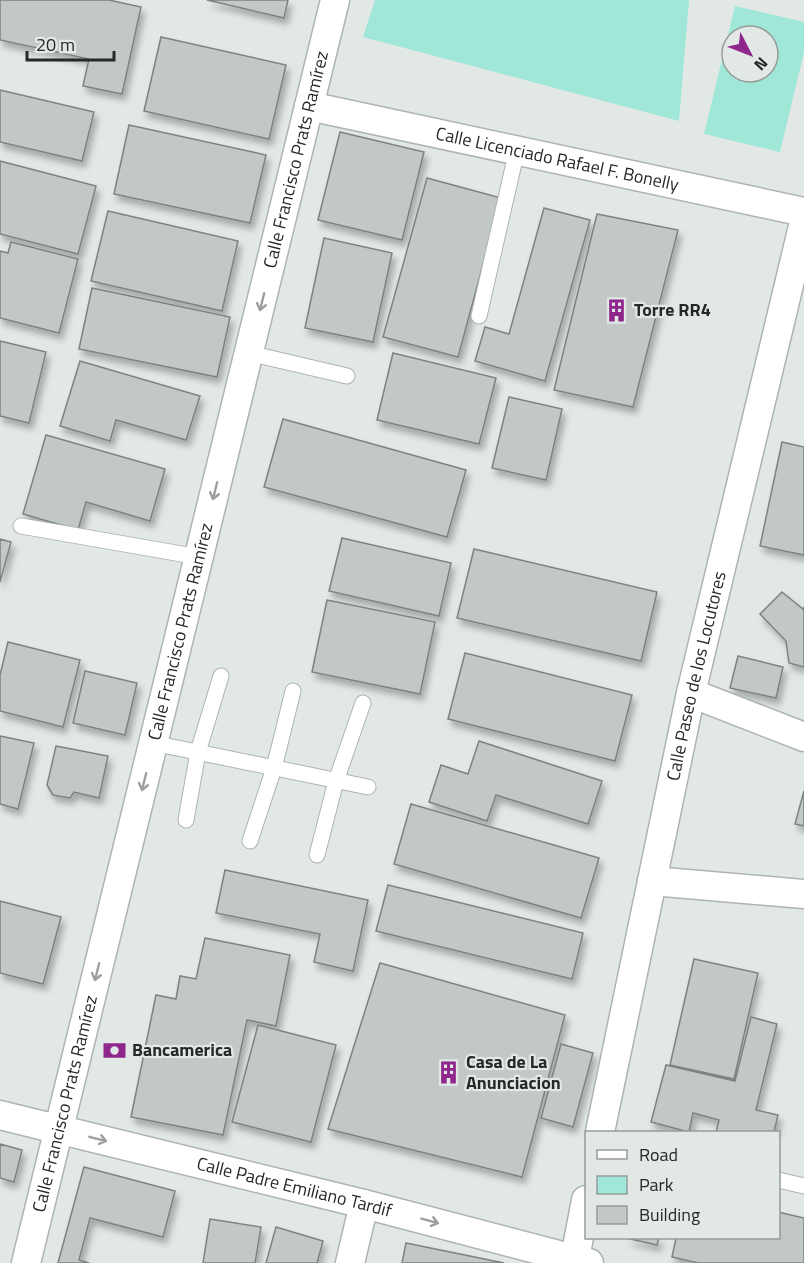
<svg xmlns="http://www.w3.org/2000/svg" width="804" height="1263" viewBox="0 0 804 1263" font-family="'Titillium Web',sans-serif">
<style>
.green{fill:#a0e7d8;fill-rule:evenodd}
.building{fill:#c2c8c7;stroke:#7d8382;stroke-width:1.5;filter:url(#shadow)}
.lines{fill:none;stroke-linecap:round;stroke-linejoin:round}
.lane-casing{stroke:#aeb4b2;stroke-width:17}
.street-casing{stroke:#aeb4b2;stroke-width:31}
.lane{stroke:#fff;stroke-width:15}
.street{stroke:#fff;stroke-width:28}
.oneway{stroke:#9d9f9e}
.labels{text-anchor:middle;stroke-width:4.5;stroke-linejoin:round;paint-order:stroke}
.street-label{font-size:18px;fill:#262928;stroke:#e1e8e6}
.poi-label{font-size:18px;font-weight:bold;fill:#262928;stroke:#e1e8e6;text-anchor:start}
</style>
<defs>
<filter id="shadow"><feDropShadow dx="3.5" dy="6" stdDeviation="3" flood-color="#0004"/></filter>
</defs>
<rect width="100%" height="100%" fill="#e1e8e6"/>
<path class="green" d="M 375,0 L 689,0 L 679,121 L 363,37 Z
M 735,6 L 804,22 L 804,52 L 780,152 L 704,134 ZM 732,36 L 768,36 L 768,72 L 732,72 Z"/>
<path class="building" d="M 0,0 L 109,0 L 141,7 L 122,94 L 83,86 L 89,59 L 0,40 Z
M 207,0 L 288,0 L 284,18 Z
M 161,37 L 286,65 L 269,139 L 144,111 Z
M 0,90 L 94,112 L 82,161 L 0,142 Z
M 129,125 L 266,155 L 250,223 L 114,194 Z
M 340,132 L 424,152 L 402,240 L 318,220 Z
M 0,161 L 96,186 L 78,254 L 0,234 Z
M 427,178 L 501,198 L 458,357 L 383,337 Z
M 544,208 L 590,220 L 545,381 L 475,361 L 485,327 L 509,334 Z
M 108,211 L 238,241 L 222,311 L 91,281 Z
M 597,214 L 678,230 L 633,407 L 554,390 Z
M 324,238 L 392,253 L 373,342 L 305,328 Z
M 11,242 L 78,259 L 59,333 L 0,318 L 0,251 L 8,253 Z
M 92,288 L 230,317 L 217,377 L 79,349 Z
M 0,341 L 46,352 L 29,423 L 0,416 Z
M 393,353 L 496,378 L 479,444 L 377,420 Z
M 80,361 L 200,396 L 186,440 L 116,420 L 110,441 L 60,426 Z
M 509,397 L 562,409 L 546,480 L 492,468 Z
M 283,419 L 466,470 L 447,537 L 264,487 Z
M 46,435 L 165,469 L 150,521 L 86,502 L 78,530 L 23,514 Z
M 782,442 L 804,447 L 804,555 L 760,546 Z
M 342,538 L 451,563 L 439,616 L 329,591 Z
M 0,539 L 11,542 L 0,582 Z
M 474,549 L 657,592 L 641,661 L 457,618 Z
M 782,592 L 803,609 L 804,607 L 804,667 L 789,663 L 786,641 L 760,614 Z
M 327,600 L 435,622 L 420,694 L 312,672 Z
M 8,642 L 80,660 L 63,727 L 0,711 L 0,675 Z
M 465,653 L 632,695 L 615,761 L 448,719 Z
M 738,656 L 783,667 L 776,698 L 730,688 Z
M 85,671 L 137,683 L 125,735 L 73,723 Z
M 0,736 L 34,743 L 18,809 L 0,804 Z
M 479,741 L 602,781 L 588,824 L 496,795 L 487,821 L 429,802 L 441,765 L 468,774 Z
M 56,746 L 108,756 L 99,798 L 74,792 L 70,798 L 53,795 L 47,785 Z
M 804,791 L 804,826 L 795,824 Z
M 411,804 L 599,858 L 581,918 L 394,864 Z
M 225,870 L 368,900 L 353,971 L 314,962 L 320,934 L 216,913 Z
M 388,885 L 583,933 L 572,979 L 376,931 Z
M 0,901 L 61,917 L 43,984 L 0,973 Z
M 205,938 L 290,955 L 276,1026 L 247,1020 L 223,1135 L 131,1117 L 156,995 L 176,999 L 180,976 L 196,979 Z
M 694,959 L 758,973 L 734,1079 L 670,1065 Z
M 380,963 L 565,1015 L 522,1177 L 328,1129 Z
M 751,1017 L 777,1024 L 756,1110 L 778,1115 L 774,1132 L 716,1132 L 719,1120 L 693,1113 L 689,1132 L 651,1122 L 666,1065 L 735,1081 Z
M 258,1025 L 336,1045 L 311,1142 L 232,1122 Z
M 561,1044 L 593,1053 L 573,1127 L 541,1118 Z
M 0,1144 L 22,1150 L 14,1182 L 0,1178 Z
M 84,1167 L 175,1191 L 163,1237 L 90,1218 L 79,1260 L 89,1263 L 58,1263 Z
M 778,1212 L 804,1218 L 804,1263 L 698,1263 L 672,1257 L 676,1238 L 778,1238 Z
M 210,1219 L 261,1227 L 255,1263 L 203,1263 Z
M 276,1227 L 323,1241 L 317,1263 L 266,1263 Z
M 626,1238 L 659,1238 L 657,1245 Z
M 406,1243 L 504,1263 L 402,1263 Z"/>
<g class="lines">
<defs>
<path id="lane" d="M 479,316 L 517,150
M 249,353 L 347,376
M 21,526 L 199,557
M 153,743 L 368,787
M 186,820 L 198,752 L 221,676
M 250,841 L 274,768 L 293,691
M 317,855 L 336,781 L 363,703
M 778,1180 L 804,1186"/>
<g id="street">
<path id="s1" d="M 309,106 L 804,212"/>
<path d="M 691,693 L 804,737"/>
<path d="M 652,881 L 804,894"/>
<path id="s2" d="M 0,1115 L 364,1204 L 589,1263"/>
<path id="s3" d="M 600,1132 L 691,693 L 804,222"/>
<path id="s4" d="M 26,1263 L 335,0"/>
<path d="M 350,1263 L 364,1204"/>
<path d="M 574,1263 L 586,1200"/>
</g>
</defs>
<use href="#lane" class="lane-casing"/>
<use href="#street" class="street-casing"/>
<use href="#lane" class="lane"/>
<use href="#street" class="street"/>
</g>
<defs><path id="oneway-shaft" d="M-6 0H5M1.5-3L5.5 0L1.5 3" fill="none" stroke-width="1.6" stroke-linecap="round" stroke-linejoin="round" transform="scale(1.5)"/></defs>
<g class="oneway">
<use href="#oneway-shaft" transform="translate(262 302) rotate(104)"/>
<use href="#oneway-shaft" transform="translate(215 491) rotate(104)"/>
<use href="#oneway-shaft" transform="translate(144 782) rotate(104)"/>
<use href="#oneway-shaft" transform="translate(97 972) rotate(104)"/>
<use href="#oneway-shaft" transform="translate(98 1139) rotate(14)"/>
<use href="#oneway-shaft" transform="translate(430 1221) rotate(15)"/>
</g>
<defs>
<symbol id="building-bare" viewBox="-9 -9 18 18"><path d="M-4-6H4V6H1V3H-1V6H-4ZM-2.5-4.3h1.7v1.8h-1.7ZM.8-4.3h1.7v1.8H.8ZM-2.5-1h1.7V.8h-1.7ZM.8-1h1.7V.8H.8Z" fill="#8f268b" stroke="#e1e8e6" stroke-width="2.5" paint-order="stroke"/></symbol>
<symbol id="bank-bare" viewBox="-9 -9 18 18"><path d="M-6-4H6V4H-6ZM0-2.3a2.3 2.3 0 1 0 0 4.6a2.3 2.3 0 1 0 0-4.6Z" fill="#8f268b" stroke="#e1e8e6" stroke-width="2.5" paint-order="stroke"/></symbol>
</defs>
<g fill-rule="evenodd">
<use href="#building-bare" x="600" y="294" width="33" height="33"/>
<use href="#bank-bare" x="98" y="1034" width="33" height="33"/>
<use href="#building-bare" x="432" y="1056" width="33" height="33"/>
</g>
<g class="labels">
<g class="street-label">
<text dy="6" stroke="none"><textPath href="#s4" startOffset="1136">Calle Francisco Prats Ramírez</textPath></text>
<text dy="6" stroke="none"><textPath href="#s1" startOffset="254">Calle Licenciado Rafael F. Bonelly</textPath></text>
<text dy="6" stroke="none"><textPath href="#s4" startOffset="650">Calle Francisco Prats Ramírez</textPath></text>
<text dy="6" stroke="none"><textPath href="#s3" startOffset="466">Calle Paseo de los Locutores</textPath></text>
<text dy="6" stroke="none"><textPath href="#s4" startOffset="164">Calle Francisco Prats Ramírez</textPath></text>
<text dy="6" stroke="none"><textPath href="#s2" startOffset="303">Calle Padre Emiliano Tardif</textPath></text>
</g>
<g class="poi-label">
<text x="634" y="316">Torre RR4</text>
<text x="132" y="1056">Bancamerica</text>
<text x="466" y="1068">Casa de La<tspan x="466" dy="21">Anunciacion</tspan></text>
</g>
</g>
<rect x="585" y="1131" width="195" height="108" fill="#e1e8e6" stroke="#969c9a" stroke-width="1.5"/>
<rect x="597" y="1150" width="30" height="9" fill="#ffffff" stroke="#969c9a" stroke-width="1.5"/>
<text x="639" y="1161" font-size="18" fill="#262928">Road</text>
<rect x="597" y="1176" width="30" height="18" fill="#a0e7d8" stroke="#969c9a" stroke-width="1.5"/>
<text x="639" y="1191" font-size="18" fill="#262928">Park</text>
<rect x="597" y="1206" width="30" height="18" fill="#c2c8c7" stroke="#969c9a" stroke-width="1.5"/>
<text x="639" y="1221" font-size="18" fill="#262928">Building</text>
<g transform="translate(750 54) rotate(132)"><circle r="28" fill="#e1e8e6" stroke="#969c9a" stroke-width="1.5"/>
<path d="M0-4.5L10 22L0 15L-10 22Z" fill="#8f268b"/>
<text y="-9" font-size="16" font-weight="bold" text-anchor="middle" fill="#262928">N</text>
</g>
<path d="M27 51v9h87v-9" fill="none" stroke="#262928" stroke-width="3"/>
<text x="36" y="51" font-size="18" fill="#262928" stroke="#e1e8e6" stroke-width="4.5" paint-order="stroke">20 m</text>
</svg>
